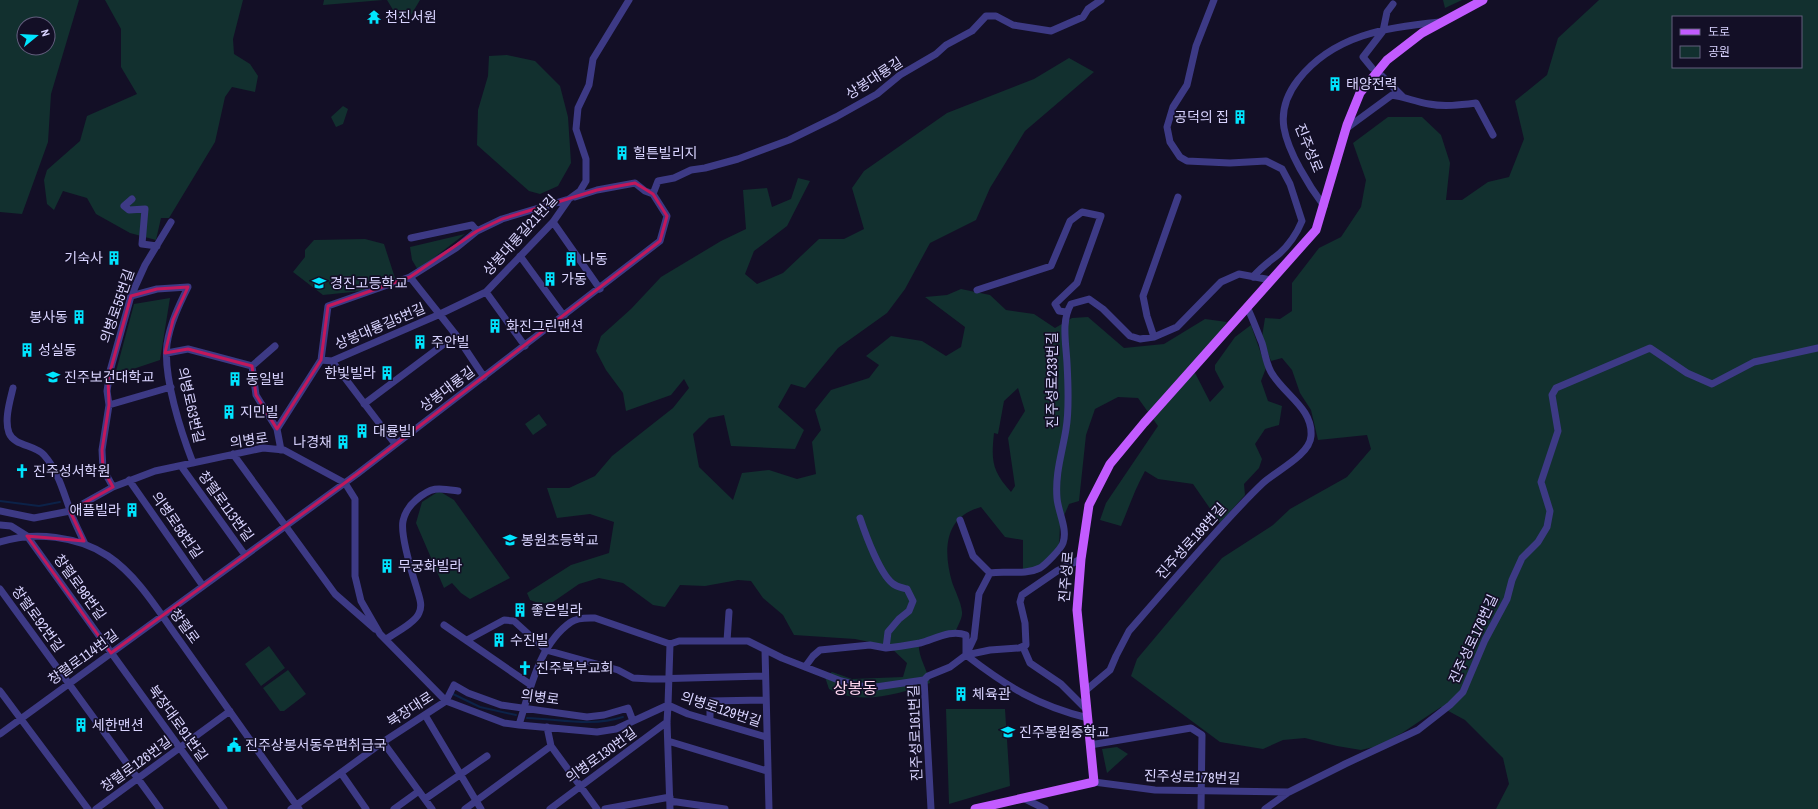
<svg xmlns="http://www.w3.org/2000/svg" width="1818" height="809" viewBox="0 0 1818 809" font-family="'Archivo Narrow','Noto Sans KR',sans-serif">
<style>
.green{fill:#12302f;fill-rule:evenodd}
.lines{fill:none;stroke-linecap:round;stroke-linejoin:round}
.stream{stroke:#0c2248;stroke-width:2}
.minor{stroke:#3d3a85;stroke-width:7}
.major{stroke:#c25bff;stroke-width:9}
.marked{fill:none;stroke:#c2185b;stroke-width:3;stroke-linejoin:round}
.labels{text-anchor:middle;stroke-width:3.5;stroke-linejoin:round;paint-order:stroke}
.poi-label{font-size:14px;fill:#d9d4ff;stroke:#130f26;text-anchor:start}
.street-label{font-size:14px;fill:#d9d4ff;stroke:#130f26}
.quarter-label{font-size:16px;fill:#ffd6f0;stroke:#130f26}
</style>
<rect width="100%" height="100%" fill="#130f26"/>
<path class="green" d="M 0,0 L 79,0 L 51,94 L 48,142 L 22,214 L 0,212 ZM 24,24 L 48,24 L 48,48 L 24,48 Z
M 105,0 L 243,0 L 233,39 L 234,54 L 250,64 L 258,76 L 255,92 L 232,87 L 225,97 L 215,142 L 169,218 L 161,218 L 156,240 L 130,233 L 96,214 L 87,198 L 63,191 L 54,210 L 47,204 L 44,180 L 47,170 L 80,141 L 87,116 L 137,94 L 121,67 L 121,29 Z
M 324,0 L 383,0 L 323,5 Z
M 387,0 L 420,0 L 411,15 L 398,18 Z
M 1443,0 L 1462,0 L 1445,8 Z
M 1599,0 L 1818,0 L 1818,809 L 1496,809 L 1509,784 L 1503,758 L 1465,720 L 1441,707 L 1402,733 L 1378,746 L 1361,750 L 1337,746 L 1305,738 L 1283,740 L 1263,749 L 1220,742 L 1131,676 L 1137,659 L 1222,558 L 1273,525 L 1290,509 L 1347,477 L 1371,449 L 1367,435 L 1318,440 L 1311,410 L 1300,393 L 1292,370 L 1282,358 L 1271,361 L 1262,337 L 1265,318 L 1280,319 L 1292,311 L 1292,283 L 1319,248 L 1341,237 L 1361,207 L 1366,180 L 1353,143 L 1388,117 L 1422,117 L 1441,135 L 1450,163 L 1446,200 L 1462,200 L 1488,182 L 1509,177 L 1524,139 L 1515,101 L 1547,75 L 1558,38 ZM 1673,17 L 1801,17 L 1801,67 L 1673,67 Z
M 507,55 L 535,61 L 560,86 L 568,117 L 571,163 L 558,186 L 540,194 L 529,191 L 477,145 L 478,110 L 488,76 L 489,56 Z
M 1069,58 L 1094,72 L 1025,131 L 990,188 L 976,220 L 930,243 L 905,289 L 887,313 L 838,348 L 805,388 L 791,384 L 778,407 L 804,430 L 795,449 L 731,446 L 724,415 L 709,418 L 693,434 L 699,467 L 733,500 L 742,473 L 769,470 L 797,479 L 816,474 L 812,442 L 821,430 L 815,410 L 831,390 L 869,378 L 879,365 L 866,356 L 891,336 L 922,341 L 946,356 L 961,347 L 965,327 L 925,297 L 947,295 L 961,289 L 990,295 L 1006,310 L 1034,314 L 1055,328 L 1072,318 L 1088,317 L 1124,348 L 1164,344 L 1205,319 L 1227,322 L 1193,369 L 1210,402 L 1224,387 L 1215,370 L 1215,365 L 1235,337 L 1251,325 L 1266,368 L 1261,381 L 1268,401 L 1282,406 L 1279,425 L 1265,429 L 1255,444 L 1262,459 L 1259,468 L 1244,484 L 1245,495 L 1220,523 L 1193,484 L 1158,479 L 1145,471 C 1135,489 1129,507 1121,526 L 1100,520 L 1106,503 L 1158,426 L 1138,398 L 1118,397 L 1095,409 L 1086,435 L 1079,501 L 1069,504 L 1060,525 L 1059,548 L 1038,573 L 1023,573 L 1023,540 L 1005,537 L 981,507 C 944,517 943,550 952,582 C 955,591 961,602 962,612 C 963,618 956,629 954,635 L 919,641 C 917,656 927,668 930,683 C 899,694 860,706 829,689 L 825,677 L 832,672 L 852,679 L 903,677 L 907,663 L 889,646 L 855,639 L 794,635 L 783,615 L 763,598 L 751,581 L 738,580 L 705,586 L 680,585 L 665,607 L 653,605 L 623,583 L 599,578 L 579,584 L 553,602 L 541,604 L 530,600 L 527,593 L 571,565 L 609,553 L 614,522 L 590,514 L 557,518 L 547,488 L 569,488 L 595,476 L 612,456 L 673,408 L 689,388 L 684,379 L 671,395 L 626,411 L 623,393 L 606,370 L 596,351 L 601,336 L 631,309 L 661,277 L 721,241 L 746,229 L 743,190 L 767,188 L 772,207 L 791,199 L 798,178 L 810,181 L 787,226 L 754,251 L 745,274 L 757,284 L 783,273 L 819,239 L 844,239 L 864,229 L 852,188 L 864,171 L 947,113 L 1034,79 ZM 1018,388 L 1025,411 L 1008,438 L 1015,486 L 1011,492 C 992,471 991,461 994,433 L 998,434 L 1004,401 Z
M 343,106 L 348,109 L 343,124 L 336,127 L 331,117 Z
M 465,234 L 418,270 L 412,260 L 410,247 Z
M 365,239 L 384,244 L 395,278 L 362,291 L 323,295 L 293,272 L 305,257 L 305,250 L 314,240 Z
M 170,298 L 160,360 L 115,375 L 134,304 Z
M 539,414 L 547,425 L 533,435 L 525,424 Z
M 439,491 L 454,500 L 510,578 L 470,599 L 461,593 L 452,583 L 444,588 L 416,523 L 422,502 Z
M 269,646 L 285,668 L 261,686 L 245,664 Z
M 288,670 L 306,694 L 284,711 L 280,711 L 263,688 Z
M 946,709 L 1005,709 L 1010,786 L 949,804 Z
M 1117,747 L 1128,754 L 1107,773 L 1102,749 Z"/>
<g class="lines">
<path class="stream" d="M 0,501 L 39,506 L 60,502
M 453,694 L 480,707 L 516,715
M 527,718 C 560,719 591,727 623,717"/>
<path class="minor" d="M 1214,0 L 1196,46 L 1187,85 L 1173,107 L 1167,127 L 1170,142 L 1180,157 L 1187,161 L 1230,163 L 1266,161 L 1282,169 L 1290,184 L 1302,221 C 1297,233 1289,245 1279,254 C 1269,262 1261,267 1253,277
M 1372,68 L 1363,57 L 1383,31 L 1387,12 L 1393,4
M 1382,76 L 1403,97
M 1347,128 L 1392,95 C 1405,97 1416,102 1429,104 C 1444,107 1460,105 1476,103 L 1493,135
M 575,197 L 597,190 L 635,183 L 645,191 L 653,194
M 132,199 L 124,206 L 129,210 L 145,209 L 142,244 L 157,246
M 1324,206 C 1309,186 1288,152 1284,128 C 1281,110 1288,93 1298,80 C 1333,35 1387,27 1440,22
M 553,222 L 600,289
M 411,238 L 472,225 L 477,231
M 520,256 L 564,316
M 410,277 L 456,335 L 484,377
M 977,290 L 1051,266 L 1070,221 L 1082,212 L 1101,216 L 1077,283 L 1055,304 L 1059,311 L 1066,312
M 486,292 L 525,346
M 131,296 L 157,289 L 188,287 C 179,305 170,324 167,344 C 163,377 181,432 193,463
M 1154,337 L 1147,316 L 1143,296 L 1178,197
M 275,346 L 252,366 L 256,395 L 277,429
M 167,353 L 188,349 L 252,366
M 321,360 L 332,361 L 438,315 L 486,292 L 553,222 L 569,199
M 332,361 L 395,444
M 13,388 C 10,401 4,420 9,433 C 14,446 36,445 44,455 C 58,471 63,491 70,510 C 74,522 80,533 85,544
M 364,404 L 456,335
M 109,405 L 171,387
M 281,450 L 277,429 L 321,360 L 328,306 L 410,277 L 456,248 L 477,231 L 502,219 L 569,199 L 580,191 L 586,181 L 586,159 L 576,129 L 578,108 L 589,85 L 593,59 L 629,0
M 233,454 L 335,594 L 375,629
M 181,466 L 245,555
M 129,480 L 203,586
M 113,487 L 103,469 L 102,450 L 109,405 L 107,391 L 110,371 L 131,296 L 145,265 L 171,222
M 0,511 L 34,518 L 70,511 L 113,487 L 155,471 L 263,448 L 284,450 L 345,483 L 355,499 L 355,576 L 361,601 L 380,634 L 446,701 L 504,723 L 519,725 L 597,732 L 616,729 L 668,705 L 667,722 L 670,809
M 860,518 C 865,533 881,578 895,585 C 898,587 903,588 907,589 L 913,601 L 909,611 L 899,619 L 888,632 L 886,648 C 898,647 909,645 920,643 C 935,639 951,629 966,635 L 966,655 C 1006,686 1038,706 1088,718
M 960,520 L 973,556 L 990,573
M 0,525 L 11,526 L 27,536 L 224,809
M 0,542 C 34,531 78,536 108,556 C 138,576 159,612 180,641 C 220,697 259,753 299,809
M 0,589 L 160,809
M 444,625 L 531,685
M 386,639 C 395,633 416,622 419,613 C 423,605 419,597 417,589 C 412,573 400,536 403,521 C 405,512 410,505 416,500 C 432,486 439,488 458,491
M 467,640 L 504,620 L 514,621 L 546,650 L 618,670 L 633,678 L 651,679 L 765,676
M 727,641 L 729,612
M 1023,647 L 1030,663 L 1061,684 L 1087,710
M 765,650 L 769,809
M 966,655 L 974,638 L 979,594 L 990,573 C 1006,570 1024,576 1040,568 C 1045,565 1061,549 1063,543 C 1068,529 1058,512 1057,498 C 1055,473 1062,454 1066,429 C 1069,412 1068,381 1067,363 C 1066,343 1061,321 1071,304 L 1089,299 L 1103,309 L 1130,336 L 1140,339 L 1154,337 L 1177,327 L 1221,282 L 1239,274 L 1271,280
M 805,667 L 813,656 L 820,650 L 870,645 L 886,648
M 0,691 L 88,809
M 1085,691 L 1110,670 L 1116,656 L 1129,631 C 1156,600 1182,570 1209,540 C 1227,520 1244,501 1263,483 C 1276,471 1310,455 1311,436 C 1313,408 1284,395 1271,372 C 1266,363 1265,353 1262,343 C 1257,331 1253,319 1247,307
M 425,715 L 481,809
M 710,720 L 710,701 L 765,700
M 519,725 C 530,690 539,644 571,622 C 578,617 588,618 595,618 L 670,644
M 0,734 L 357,474 L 660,241 L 667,216 L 653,194 L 658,181 L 674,178 L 691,170 L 705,168 L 738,159 L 789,140 L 836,117 L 877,94 L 900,75 L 936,54 L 946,45 L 972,31 L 986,16 L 996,16 L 1013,25 L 1051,31 L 1083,17 L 1088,9 L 1101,0
M 766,737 L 688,714 L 668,705 L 670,644 L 679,641 L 748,641 L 782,658 L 841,681 L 869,688 L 924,680
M 668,741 L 767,771
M 383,742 L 432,809
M 1090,745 L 1191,728 L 1202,735 L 1201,809
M 551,746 L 597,809
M 341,773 L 366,809
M 1094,782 L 1155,790 L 1289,792
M 1023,798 L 1045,809
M 425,799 L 487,756
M 670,801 L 725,809
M 96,809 L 230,711
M 291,809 L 383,742 L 446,701 L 454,685 L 468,693 L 501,705 L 587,717 L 604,715 L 628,708 L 633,721
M 394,809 L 419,791
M 465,809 L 551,746 L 547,727
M 550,809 L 667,722
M 605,809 L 670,797
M 931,809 L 924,680 L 928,676 L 950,667 L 966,655 L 990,650 L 1019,648 L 1026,645 L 1025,623 L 1020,602 L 1022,595 L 1057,571 L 1081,559
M 1265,809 L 1289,792 L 1345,764 L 1418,730 L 1450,705 L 1463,692 L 1485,640 L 1507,599 L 1512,580 L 1522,558 L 1538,542 L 1547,527 L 1550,511 L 1541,482 L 1558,431 L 1552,395 L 1556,388 L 1650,348 L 1687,373 L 1712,384 L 1754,362 L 1818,348"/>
<path class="major" d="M 975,809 L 1094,782 L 1077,610 L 1081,559 L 1089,505 L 1110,464 L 1144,423 L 1316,230 L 1347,125 L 1360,93 L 1387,60 L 1422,33 L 1483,0"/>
</g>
<path class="marked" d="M 635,183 L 653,194 L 667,216 L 660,241 L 357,474 L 111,653 L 27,536 L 84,541 L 70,511 L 113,487 L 103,469 L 102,450 L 109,405 L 108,379 L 131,296 L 157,289 L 188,287 L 173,320 L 165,353 L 188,349 L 252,366 L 256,395 L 277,429 L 321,360 L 328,306 L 410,277 L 477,231 L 502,219 L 597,190 Z"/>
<defs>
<symbol id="temple-bare" viewBox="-9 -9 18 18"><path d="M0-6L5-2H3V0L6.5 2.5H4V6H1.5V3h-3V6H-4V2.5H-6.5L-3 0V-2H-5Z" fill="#00e5ff" stroke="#130f26" stroke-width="2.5" paint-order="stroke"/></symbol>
<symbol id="building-bare" viewBox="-9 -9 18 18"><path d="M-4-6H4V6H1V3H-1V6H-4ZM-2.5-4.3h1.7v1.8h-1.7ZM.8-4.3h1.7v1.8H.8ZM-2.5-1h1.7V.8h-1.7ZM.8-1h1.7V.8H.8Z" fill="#00e5ff" stroke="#130f26" stroke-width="2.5" paint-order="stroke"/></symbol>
<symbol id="school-bare" viewBox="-9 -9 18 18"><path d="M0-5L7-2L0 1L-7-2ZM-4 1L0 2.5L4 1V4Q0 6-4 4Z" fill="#00e5ff" stroke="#130f26" stroke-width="2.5" paint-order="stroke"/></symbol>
<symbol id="church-bare" viewBox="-9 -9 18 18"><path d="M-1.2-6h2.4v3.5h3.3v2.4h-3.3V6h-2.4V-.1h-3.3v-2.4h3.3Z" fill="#00e5ff" stroke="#130f26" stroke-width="2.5" paint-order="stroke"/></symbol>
<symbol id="civic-bare" viewBox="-9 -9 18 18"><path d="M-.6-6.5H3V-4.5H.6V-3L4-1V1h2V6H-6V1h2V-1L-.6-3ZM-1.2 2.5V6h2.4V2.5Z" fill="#00e5ff" stroke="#130f26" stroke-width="2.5" paint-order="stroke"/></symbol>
</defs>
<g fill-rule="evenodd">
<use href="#temple-bare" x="364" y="7" width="20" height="20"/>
<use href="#building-bare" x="1325" y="74" width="20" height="20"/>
<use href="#building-bare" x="1230" y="107" width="20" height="20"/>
<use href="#building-bare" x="612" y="143" width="20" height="20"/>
<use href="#building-bare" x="104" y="248" width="20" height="20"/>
<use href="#building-bare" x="561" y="249" width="20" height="20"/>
<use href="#building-bare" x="540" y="269" width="20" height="20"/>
<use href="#school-bare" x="309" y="273" width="20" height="20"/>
<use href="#building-bare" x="69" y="307" width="20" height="20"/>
<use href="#building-bare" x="485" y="316" width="20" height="20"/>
<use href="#building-bare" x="410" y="332" width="20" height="20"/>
<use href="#building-bare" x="17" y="340" width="20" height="20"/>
<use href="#building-bare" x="377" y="363" width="20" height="20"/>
<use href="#school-bare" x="43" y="367" width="20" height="20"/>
<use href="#building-bare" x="225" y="369" width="20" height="20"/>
<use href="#building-bare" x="219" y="402" width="20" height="20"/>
<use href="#building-bare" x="352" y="421" width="20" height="20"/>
<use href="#building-bare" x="333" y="432" width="20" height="20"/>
<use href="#church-bare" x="12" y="461" width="20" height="20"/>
<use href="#building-bare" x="122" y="500" width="20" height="20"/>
<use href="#school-bare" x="500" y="530" width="20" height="20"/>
<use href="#building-bare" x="377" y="556" width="20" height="20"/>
<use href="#building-bare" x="510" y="600" width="20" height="20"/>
<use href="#building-bare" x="489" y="630" width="20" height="20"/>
<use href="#church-bare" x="515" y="658" width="20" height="20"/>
<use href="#building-bare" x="951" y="684" width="20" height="20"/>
<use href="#building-bare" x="71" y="715" width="20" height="20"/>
<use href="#school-bare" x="998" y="722" width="20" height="20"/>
<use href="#civic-bare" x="224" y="735" width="20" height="20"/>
</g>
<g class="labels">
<g class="poi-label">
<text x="385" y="22">천진서원</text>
<text x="1346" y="89">태양전력</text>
<text x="1229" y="122" text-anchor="end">공덕의 집</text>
<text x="633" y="158">힐튼빌리지</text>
<text x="103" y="263" text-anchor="end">기숙사</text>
<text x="582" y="264">나동</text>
<text x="561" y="284">가동</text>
<text x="330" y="288">경진고등학교</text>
<text x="68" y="322" text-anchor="end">봉사동</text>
<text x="506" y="331">화진그린맨션</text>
<text x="431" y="347">주안빌</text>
<text x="38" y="355">성실동</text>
<text x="376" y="378" text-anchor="end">한빛빌라</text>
<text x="64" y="382">진주보건대학교</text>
<text x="246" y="384">동일빌</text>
<text x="240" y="417">지민빌</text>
<text x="373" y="436">대룡빌I</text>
<text x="332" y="447" text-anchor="end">나경채</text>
<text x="33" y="476">진주성서학원</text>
<text x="121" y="515" text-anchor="end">애플빌라</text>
<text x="521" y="545">봉원초등학교</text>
<text x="398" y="571">무궁화빌라</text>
<text x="531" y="615">좋은빌라</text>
<text x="510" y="645">수진빌</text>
<text x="536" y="673">진주북부교회</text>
<text x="972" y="699">체육관</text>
<text x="92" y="730">세한맨션</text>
<text x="1019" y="737">진주봉원중학교</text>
<text x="245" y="750">진주상봉서동우편취급국</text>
</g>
<g class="street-label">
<text transform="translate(874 78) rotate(-33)" y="5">상봉대룡길</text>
<text transform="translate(1309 148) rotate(68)" y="5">진주성로</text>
<text transform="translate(520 235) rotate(-48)" y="5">상봉대룡길21번길</text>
<text transform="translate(117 306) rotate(-71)" y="5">의병로55번길</text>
<text transform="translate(380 326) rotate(-23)" y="5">상봉대룡길5번길</text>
<text transform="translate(1052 380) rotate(-90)" y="5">진주성로233번길</text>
<text transform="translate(447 389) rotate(-37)" y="5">상봉대룡길</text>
<text transform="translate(191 405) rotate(77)" y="5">의병로63번길</text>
<text transform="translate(249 440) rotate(-8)" y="5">의병로</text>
<text transform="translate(226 506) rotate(54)" y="5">창렬로113번길</text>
<text transform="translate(177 525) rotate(55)" y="5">의병로58번길</text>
<text transform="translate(1191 541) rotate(-48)" y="5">진주성로188번길</text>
<text transform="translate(1066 577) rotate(-85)" y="5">진주성로</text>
<text transform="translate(80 587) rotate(54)" y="5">창렬로98번길</text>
<text transform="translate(38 619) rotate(54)" y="5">창렬로92번길</text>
<text transform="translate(185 626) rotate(54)" y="5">창렬로</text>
<text transform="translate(1473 639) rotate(-65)" y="5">진주성로178번길</text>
<text transform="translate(83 657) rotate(-36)" y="5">창렬로114번길</text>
<text transform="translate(540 697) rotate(8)" y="5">의병로</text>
<text transform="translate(410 709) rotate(-33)" y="5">북장대로</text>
<text transform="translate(721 709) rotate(18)" y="5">의병로129번길</text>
<text transform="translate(178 723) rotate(54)" y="5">북장대로91번길</text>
<text transform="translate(915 733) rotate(-92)" y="5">진주성로161번길</text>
<text transform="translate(601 755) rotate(-36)" y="5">의병로130번길</text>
<text transform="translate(136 764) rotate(-36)" y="5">창렬로126번길</text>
<text transform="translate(1192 777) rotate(2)" y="5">진주성로178번길</text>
</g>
<g class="quarter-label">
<text x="855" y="694">상봉동</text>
</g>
</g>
<rect x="1672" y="16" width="130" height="52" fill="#130f26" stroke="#625e7d"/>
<rect x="1680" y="29" width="20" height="6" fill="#c25bff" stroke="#625e7d"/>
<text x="1708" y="36" font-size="12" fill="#d9d4ff">도로</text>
<rect x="1680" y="46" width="20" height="12" fill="#12302f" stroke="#625e7d"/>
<text x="1708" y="56" font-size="12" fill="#d9d4ff">공원</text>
<g transform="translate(36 36) rotate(72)"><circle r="19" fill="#130f26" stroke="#625e7d"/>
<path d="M0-3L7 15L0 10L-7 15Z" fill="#00e5ff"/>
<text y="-6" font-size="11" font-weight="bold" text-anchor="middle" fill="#d9d4ff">N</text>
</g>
</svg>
